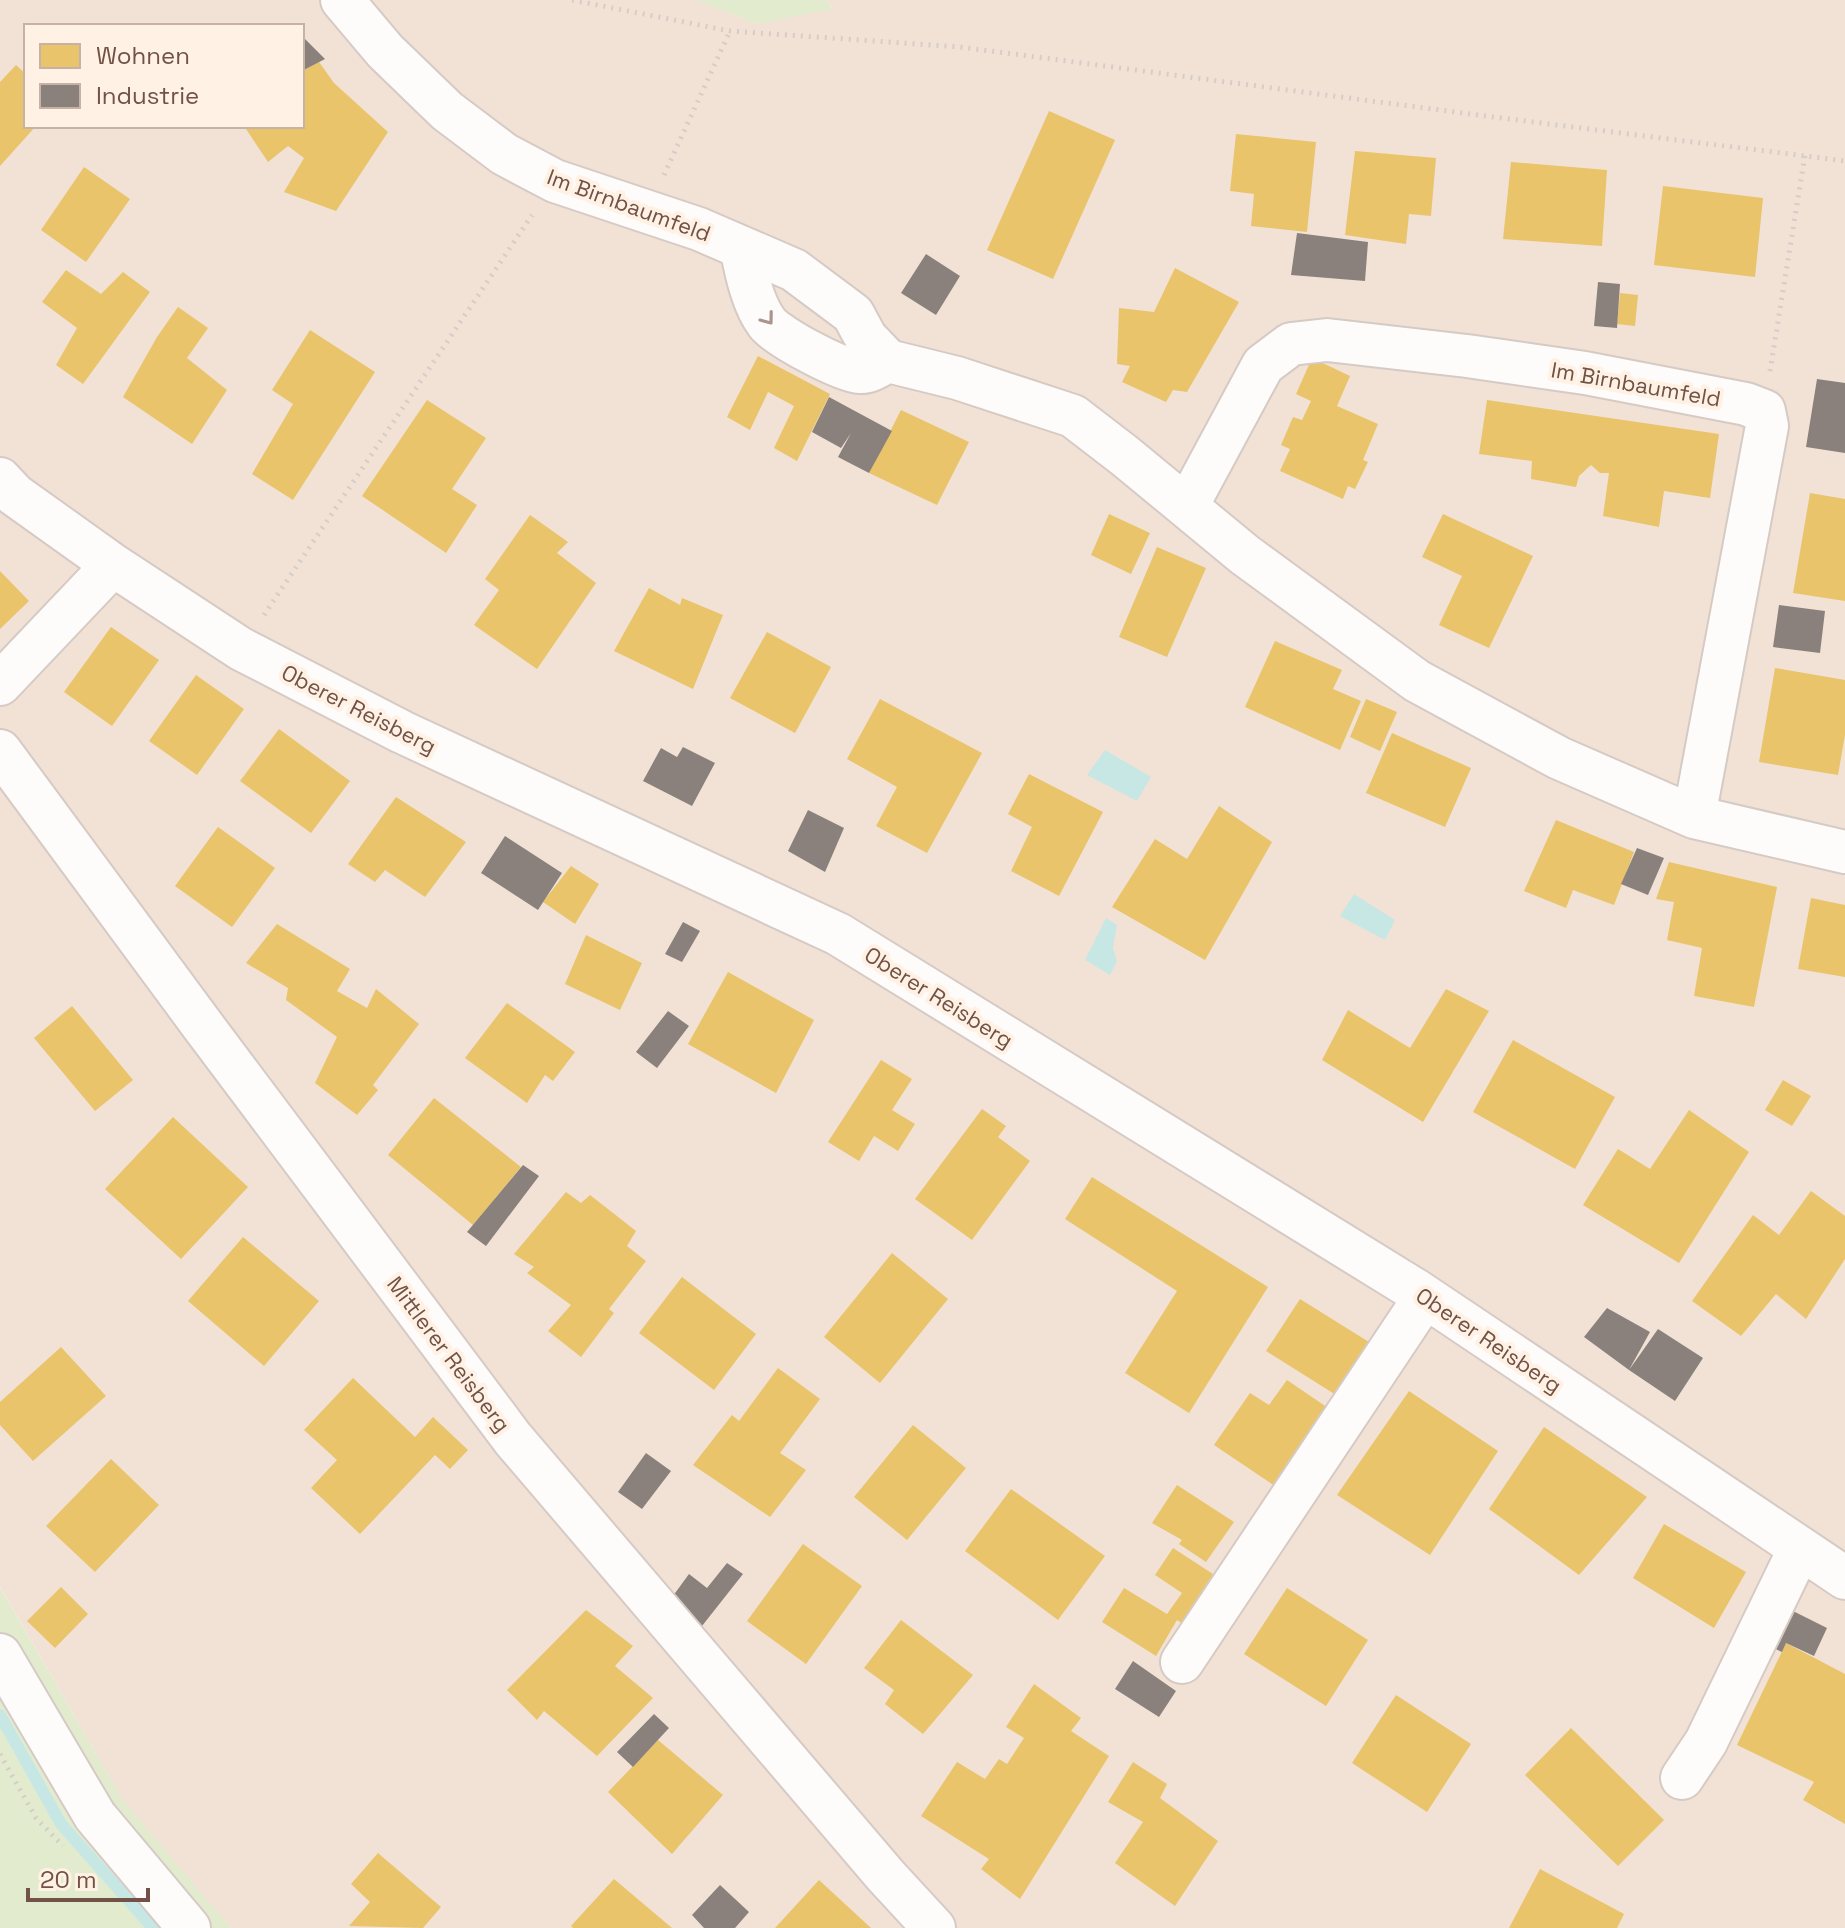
<svg xmlns="http://www.w3.org/2000/svg" width="1845" height="1928" viewBox="0 0 1845 1928" font-family="'Space Grotesk',sans-serif">
<style>
.residential{fill:#f1e2d5;fill-rule:evenodd}
.green{fill:#e3ebcf}
.water{fill:#c7e7e5}
.homes{fill:#e9c46a}
.industry{fill:#8a817c}
.lines{fill:none;stroke-linecap:round;stroke-linejoin:round}
.stream{stroke:#c7e7e5;stroke-width:12}
.minor-casing{stroke:#d6cac4;stroke-width:46}
.path{stroke:#d6ccc8;stroke-width:5;stroke-dasharray:2 6;stroke-linecap:butt}
.minor{stroke:#fefcfb;stroke-width:42}
.oneway{stroke:#aa958e}
.labels{text-anchor:middle;stroke-width:8;stroke-linejoin:round;paint-order:stroke}
.street-label{font-size:22px;fill:#725146;stroke:#fff2e5}
</style>
<rect width="100%" height="100%" fill="#f5ede5"/>
<path class="residential" d="M 0,0 L 695,0 L 757,24 L 833,8 L 826,0 L 1845,0 L 1845,1928 L 231,1928 L 123,1800 L 0,1586 ZM 26,26 L 302,26 L 302,126 L 26,126 Z"/>
<path class="green" d="M 695,0 L 826,0 L 833,9 L 757,24 Z
M 0,1587 L 123,1800 L 231,1928 L 0,1928 Z"/>
<path class="water" d="M 1105,750 L 1151,777 L 1137,801 L 1087,775 Z
M 1354,894 L 1395,920 L 1385,940 L 1340,916 Z
M 1106,918 L 1117,925 L 1113,948 L 1117,961 L 1110,975 L 1085,960 Z"/>
<path class="homes" d="M 319,62 L 334,83 L 388,132 L 336,211 L 284,192 L 304,158 L 288,146 L 268,162 L 244,126 L 302,126 L 302,71 Z
M 16,65 L 26,74 L 26,126 L 36,126 L 0,166 L 0,82 Z
M 1049,111 L 1115,140 L 1053,279 L 987,250 Z
M 1236,134 L 1316,142 L 1307,232 L 1251,226 L 1254,194 L 1230,191 Z
M 1355,151 L 1436,158 L 1431,216 L 1409,214 L 1406,244 L 1345,235 Z
M 1511,162 L 1607,170 L 1602,246 L 1503,239 Z
M 84,167 L 130,199 L 86,262 L 41,230 Z
M 1663,186 L 1763,198 L 1755,277 L 1654,265 Z
M 1175,268 L 1239,302 L 1187,392 L 1173,390 L 1166,402 L 1122,382 L 1130,366 L 1117,364 L 1119,308 L 1154,312 Z
M 66,270 L 101,294 L 123,272 L 150,292 L 83,384 L 56,365 L 77,328 L 42,302 Z
M 1620,293 L 1638,295 L 1635,326 L 1617,324 Z
M 178,307 L 208,328 L 187,358 L 227,390 L 192,444 L 123,397 L 157,337 Z
M 310,330 L 375,372 L 293,500 L 252,474 L 293,404 L 272,390 Z
M 758,356 L 830,394 L 797,461 L 774,448 L 794,406 L 768,392 L 750,430 L 727,417 Z
M 1312,358 L 1350,376 L 1337,406 L 1378,424 L 1363,460 L 1368,462 L 1355,489 L 1348,486 L 1343,499 L 1280,471 L 1290,449 L 1281,445 L 1293,417 L 1302,420 L 1311,401 L 1296,394 Z
M 427,400 L 486,438 L 452,489 L 477,505 L 446,553 L 362,496 Z
M 1487,400 L 1719,434 L 1710,498 L 1664,491 L 1659,527 L 1603,516 L 1609,473 L 1600,473 L 1591,465 L 1579,476 L 1576,487 L 1531,479 L 1532,461 L 1479,454 Z
M 901,410 L 969,442 L 937,505 L 869,473 Z
M 1810,493 L 1845,499 L 1845,601 L 1793,593 Z
M 1109,514 L 1150,533 L 1131,574 L 1091,555 Z
M 1443,514 L 1533,556 L 1489,648 L 1439,625 L 1462,576 L 1422,557 Z
M 530,515 L 568,542 L 557,553 L 596,583 L 537,669 L 474,625 L 499,590 L 485,579 Z
M 1157,547 L 1206,568 L 1167,657 L 1119,637 Z
M 0,571 L 29,601 L 0,629 Z
M 649,588 L 680,605 L 682,598 L 723,615 L 693,689 L 614,651 Z
M 111,627 L 159,660 L 112,726 L 64,692 Z
M 767,632 L 831,667 L 795,733 L 730,698 Z
M 1275,641 L 1342,670 L 1333,689 L 1361,701 L 1340,750 L 1245,707 Z
M 1775,668 L 1845,680 L 1845,735 L 1838,775 L 1759,762 Z
M 196,675 L 244,709 L 197,775 L 149,741 Z
M 880,699 L 982,753 L 927,853 L 876,826 L 897,787 L 847,759 Z
M 1366,699 L 1397,712 L 1380,751 L 1350,737 Z
M 279,729 L 350,781 L 311,833 L 240,781 Z
M 1392,733 L 1471,768 L 1445,827 L 1366,793 Z
M 1029,774 L 1103,812 L 1059,896 L 1011,871 L 1032,827 L 1008,814 Z
M 396,797 L 466,842 L 425,897 L 385,870 L 375,882 L 348,864 Z
M 1219,806 L 1272,842 L 1205,960 L 1112,907 L 1155,839 L 1187,859 Z
M 1556,820 L 1634,852 L 1614,905 L 1573,890 L 1566,908 L 1524,891 Z
M 218,827 L 275,868 L 232,927 L 175,886 Z
M 1669,862 L 1777,887 L 1754,1007 L 1694,996 L 1702,948 L 1667,940 L 1674,902 L 1656,899 Z
M 571,866 L 599,884 L 575,924 L 543,902 Z
M 1811,898 L 1845,905 L 1845,977 L 1798,969 Z
M 277,924 L 350,969 L 337,991 L 367,1008 L 376,989 L 419,1024 L 373,1085 L 378,1090 L 357,1115 L 315,1083 L 337,1037 L 286,1000 L 288,988 L 246,963 Z
M 586,935 L 642,963 L 620,1010 L 565,984 Z
M 728,972 L 814,1020 L 776,1093 L 688,1044 Z
M 1446,989 L 1489,1011 L 1423,1122 L 1322,1060 L 1348,1010 L 1410,1048 Z
M 507,1003 L 575,1052 L 553,1081 L 545,1075 L 527,1103 L 465,1058 Z
M 72,1006 L 133,1080 L 95,1111 L 34,1038 Z
M 1513,1040 L 1615,1097 L 1575,1169 L 1473,1112 Z
M 881,1060 L 912,1079 L 892,1110 L 915,1124 L 898,1151 L 874,1136 L 859,1161 L 828,1142 Z
M 1783,1080 L 1811,1096 L 1792,1126 L 1765,1110 Z
M 434,1098 L 521,1167 L 473,1225 L 388,1155 Z
M 982,1109 L 1006,1126 L 998,1137 L 1030,1161 L 972,1240 L 915,1199 Z
M 1689,1110 L 1749,1152 L 1679,1263 L 1583,1205 L 1618,1149 L 1650,1169 Z
M 173,1117 L 248,1187 L 181,1259 L 105,1189 Z
M 1092,1177 L 1268,1287 L 1189,1413 L 1125,1373 L 1177,1291 L 1065,1219 Z
M 1811,1191 L 1845,1216 L 1845,1259 L 1806,1319 L 1776,1294 L 1741,1336 L 1692,1301 L 1753,1215 L 1779,1235 Z
M 566,1192 L 581,1203 L 590,1195 L 636,1231 L 627,1246 L 646,1261 L 609,1309 L 614,1313 L 581,1357 L 548,1331 L 571,1305 L 527,1273 L 534,1267 L 514,1254 Z
M 243,1237 L 319,1301 L 264,1366 L 188,1301 Z
M 892,1253 L 948,1299 L 880,1383 L 824,1337 Z
M 682,1277 L 756,1334 L 714,1390 L 639,1333 Z
M 1300,1299 L 1377,1347 L 1344,1400 L 1266,1351 Z
M 61,1347 L 106,1396 L 33,1461 L 0,1425 L 0,1402 Z
M 778,1368 L 820,1399 L 780,1453 L 806,1470 L 770,1517 L 693,1465 L 732,1415 L 739,1421 Z
M 353,1378 L 415,1437 L 433,1417 L 468,1450 L 450,1469 L 435,1455 L 360,1534 L 311,1488 L 337,1460 L 304,1430 Z
M 1287,1380 L 1331,1410 L 1278,1488 L 1214,1445 L 1250,1393 L 1269,1405 Z
M 1409,1391 L 1498,1451 L 1430,1555 L 1337,1495 Z
M 913,1425 L 966,1468 L 907,1540 L 854,1497 Z
M 1544,1427 L 1647,1497 L 1579,1575 L 1489,1509 Z
M 111,1459 L 159,1505 L 95,1572 L 46,1526 Z
M 1177,1485 L 1234,1522 L 1206,1562 L 1179,1544 L 1182,1540 L 1152,1523 Z
M 1011,1489 L 1105,1556 L 1058,1620 L 965,1551 Z
M 1664,1524 L 1746,1572 L 1714,1628 L 1633,1578 Z
M 803,1544 L 862,1586 L 806,1664 L 747,1621 Z
M 1173,1548 L 1216,1576 L 1183,1624 L 1177,1620 L 1156,1656 L 1102,1622 L 1124,1588 L 1167,1614 L 1182,1593 L 1155,1575 Z
M 61,1587 L 88,1614 L 55,1648 L 27,1621 Z
M 1287,1588 L 1368,1640 L 1326,1706 L 1244,1654 Z
M 586,1610 L 633,1646 L 615,1666 L 653,1698 L 597,1756 L 544,1711 L 537,1720 L 507,1690 Z
M 901,1620 L 973,1675 L 923,1734 L 885,1704 L 894,1690 L 864,1668 Z
M 1786,1643 L 1845,1674 L 1845,1824 L 1803,1800 L 1814,1782 L 1737,1745 Z
M 1034,1684 L 1081,1718 L 1071,1731 L 1109,1756 L 1020,1899 L 981,1869 L 989,1859 L 921,1816 L 957,1762 L 985,1779 L 999,1759 L 1007,1764 L 1024,1738 L 1006,1727 Z
M 1396,1695 L 1471,1744 L 1427,1812 L 1352,1763 Z
M 1571,1728 L 1664,1820 L 1618,1866 L 1525,1775 Z
M 658,1740 L 723,1795 L 672,1854 L 608,1792 Z
M 1133,1762 L 1167,1784 L 1160,1798 L 1218,1841 L 1175,1906 L 1115,1863 L 1143,1822 L 1108,1802 Z
M 378,1853 L 441,1907 L 423,1928 L 349,1926 L 370,1902 L 351,1884 Z
M 1540,1869 L 1624,1914 L 1617,1928 L 1509,1928 Z
M 614,1879 L 672,1928 L 573,1928 L 571,1926 Z
M 819,1880 L 871,1928 L 775,1928 Z"/>
<path class="industry" d="M 302,36 L 325,59 L 302,71 Z
M 1297,233 L 1368,242 L 1365,281 L 1291,275 Z
M 926,254 L 960,276 L 936,315 L 901,293 Z
M 1598,282 L 1620,284 L 1617,328 L 1594,326 Z
M 1817,379 L 1845,383 L 1845,453 L 1806,447 Z
M 829,397 L 892,431 L 869,473 L 838,457 L 851,433 L 841,448 L 812,432 Z
M 1779,605 L 1825,611 L 1820,653 L 1773,647 Z
M 683,747 L 715,763 L 692,806 L 643,781 L 661,748 L 677,757 Z
M 808,810 L 844,828 L 825,872 L 788,851 Z
M 505,836 L 562,873 L 538,910 L 481,873 Z
M 1637,848 L 1664,858 L 1648,895 L 1621,884 Z
M 683,922 L 700,931 L 682,962 L 665,954 Z
M 668,1011 L 689,1026 L 657,1068 L 636,1052 Z
M 523,1165 L 539,1176 L 486,1246 L 467,1232 Z
M 1607,1308 L 1650,1332 L 1629,1370 L 1658,1329 L 1703,1358 L 1675,1401 L 1629,1370 L 1584,1337 Z
M 646,1453 L 671,1471 L 642,1509 L 618,1492 Z
M 727,1563 L 743,1574 L 702,1626 L 670,1600 L 689,1574 L 707,1588 Z
M 1783,1606 L 1827,1628 L 1814,1656 L 1786,1643 L 1782,1652 L 1764,1644 Z
M 1133,1661 L 1176,1691 L 1159,1717 L 1115,1689 Z
M 654,1714 L 669,1728 L 633,1767 L 617,1752 Z
M 720,1885 L 749,1912 L 735,1928 L 704,1928 L 692,1915 Z"/>
<g class="lines">
<path class="stream" d="M 0,1715 L 61,1824 L 153,1928"/>
<defs>
<path id="minor" d="M 342,0 L 385,51 L 447,111 L 504,154 L 555,181 L 699,229 L 794,270 L 853,314 L 866,338 L 888,361 L 957,378 L 1073,416 L 1125,456 L 1245,555 L 1417,681 L 1559,758 L 1694,817 L 1845,852
M 741,247 C 746,271 752,303 767,323 C 778,337 842,371 860,372 C 869,373 880,365 888,361
M 0,479 L 15,495 L 113,565 L 241,649 L 402,732 L 838,934 L 1417,1291 L 1845,1578
M 1187,506 L 1263,365 L 1291,344 L 1327,340 L 1467,356 L 1585,373 L 1746,404 L 1764,411 L 1767,426 L 1694,817
M 0,684 L 113,565
M 0,751 L 203,1026 L 513,1439 L 886,1876 L 934,1928
M 0,1655 L 95,1816 L 189,1928
M 1182,1662 L 1425,1297
M 1682,1778 L 1706,1742 L 1800,1548"/>
</defs>
<use href="#minor" class="minor-casing"/>
<path class="path" d="M 572,0 L 730,31 L 960,47 L 1501,118 L 1845,161
M 664,175 L 730,31
M 1770,371 L 1805,155
M 264,615 L 532,215
M 0,1754 L 36,1818 L 63,1846"/>
<use href="#minor" class="minor"/>
</g>
<defs><path id="oneway-chevron" d="M-2-3.5L2.5 0L-2 3.5" fill="none" stroke-width="1.6" stroke-linecap="round" stroke-linejoin="round" transform="scale(2)"/></defs>
<use class="oneway" href="#oneway-chevron" transform="translate(768 319) rotate(53)"/>
<g class="labels">
<g class="street-label">
<text transform="translate(629 205) rotate(20)" y="8">Im Birnbaumfeld</text>
<text transform="translate(1636 384) rotate(10)" y="8">Im Birnbaumfeld</text>
<text transform="translate(359 709) rotate(27)" y="8">Oberer Reisberg</text>
<text transform="translate(939 997) rotate(32)" y="8">Oberer Reisberg</text>
<text transform="translate(1489 1340) rotate(34)" y="8">Oberer Reisberg</text>
<text transform="translate(449 1354) rotate(53)" y="8">Mittlerer Reisberg</text>
</g>
</g>
<rect x="24" y="24" width="280" height="104" fill="#fff2e5" stroke="#c7b2a5" stroke-width="2"/>
<rect x="40" y="44" width="40" height="24" fill="#e9c46a" stroke="#c7b2a5" stroke-width="2"/>
<text x="96" y="64" font-size="24" fill="#725146">Wohnen</text>
<rect x="40" y="84" width="40" height="24" fill="#8a817c" stroke="#c7b2a5" stroke-width="2"/>
<text x="96" y="104" font-size="24" fill="#725146">Industrie</text>
<path d="M28 1888v12h120v-12" fill="none" stroke="#725146" stroke-width="4"/>
<text x="40" y="1888" font-size="24" fill="#725146" stroke="#fff2e5" stroke-width="6" paint-order="stroke">20 m</text>
</svg>
